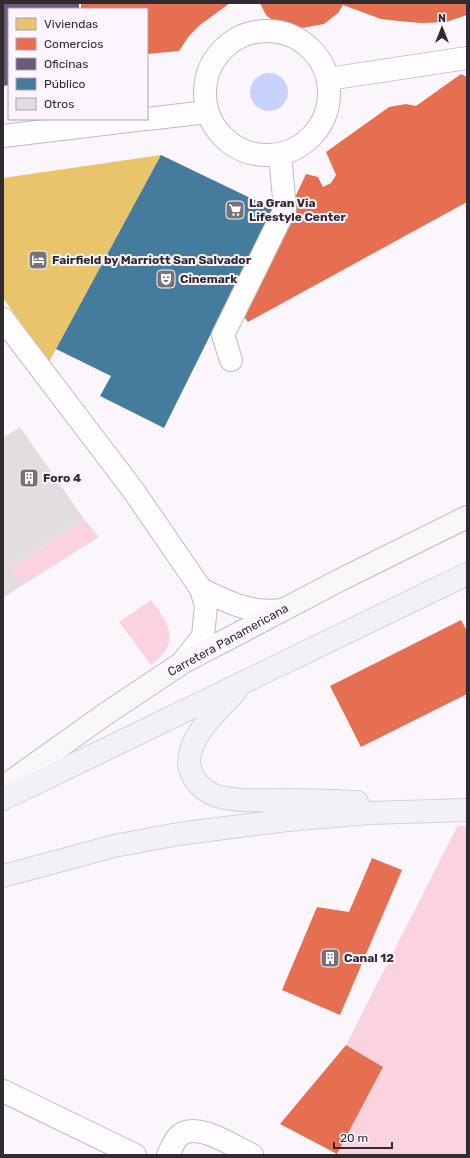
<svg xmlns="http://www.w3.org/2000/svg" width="470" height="1158" viewBox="0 0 470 1158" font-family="Rubik,sans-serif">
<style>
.green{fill:#fad3de}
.water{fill:#c7d1fb}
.homes{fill:#e9c46a}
.shops{fill:#e76f51}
.offices{fill:#6d597a}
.public{fill:#457b9d}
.building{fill:#e2dde1}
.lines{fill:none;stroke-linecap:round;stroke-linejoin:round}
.street-casing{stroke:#bebbc0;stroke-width:24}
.secondary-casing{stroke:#bebbc0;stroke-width:24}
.primary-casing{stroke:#d4d1d5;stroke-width:24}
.street{stroke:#fefeff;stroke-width:22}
.secondary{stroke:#f8f8fa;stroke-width:22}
.primary{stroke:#f3f1f7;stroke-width:22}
.labels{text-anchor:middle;stroke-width:4;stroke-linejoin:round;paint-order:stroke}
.poi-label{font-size:12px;font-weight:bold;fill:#2f2b30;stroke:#fcf4fe;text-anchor:start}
.street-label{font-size:12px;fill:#2f2b30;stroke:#fcf4fe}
</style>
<rect width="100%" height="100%" fill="#fbf6fc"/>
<path class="green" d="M 84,519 L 99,537 L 23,585 L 11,568 Z
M 151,600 C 170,624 181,643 151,665 L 119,622 Z
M 458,825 L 467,827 L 467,1155 L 339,1155 L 337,1154 L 383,1067 L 346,1045 Z"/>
<path class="water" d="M250 92a19 19 0 1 1 38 0a19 19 0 1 1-38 0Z"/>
<path class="homes" d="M 161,155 L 49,362 L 3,298 L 3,178 Z"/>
<path class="shops" d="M 81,3 L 230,3 L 200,25 L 189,36 L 179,51 L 147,54 L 147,9 L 81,9 Z
M 260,3 L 467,3 L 467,15 L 446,22 L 421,23 L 398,21 L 381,19 L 343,5 L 338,13 L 324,24 L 301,28 L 276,23 L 266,15 Z
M 461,74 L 467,77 L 467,202 L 248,322 L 241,313 L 306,174 L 318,177 L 323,187 L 331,183 L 336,175 L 326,152 L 389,107 L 406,104 L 416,106 Z
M 461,620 L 467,631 L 467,694 L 361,747 L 330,686 Z
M 372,858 L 402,870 L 340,1015 L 282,990 L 317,907 L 349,912 Z
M 346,1045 L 383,1067 L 337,1154 L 280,1124 Z"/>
<path class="offices" d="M 3,3 L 79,3 L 79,9 L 9,9 L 9,85 L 3,86 Z"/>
<path class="public" d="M 161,155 L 273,209 L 164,428 L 100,396 L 111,376 L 56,349 Z"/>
<path class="building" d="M 20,427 L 84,519 L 11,568 L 23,585 L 3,598 L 3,438 Z"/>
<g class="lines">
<defs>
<path id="street" d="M205 93a62 62 0 1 1 124 0a62 62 0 1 1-124 0Z
M 328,79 L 467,58
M 147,119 L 207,112
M 3,136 L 145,119
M 3,319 L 133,490 L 201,589 L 206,606 L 203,636 L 182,663
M 231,360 L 223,335 L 285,209 L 280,154
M 201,589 C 229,603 252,614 283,610
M 3,1091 L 135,1155
M 168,1155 C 171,1150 173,1143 177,1138 C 193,1118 233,1146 252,1155"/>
<path id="secondary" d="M 3,787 L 107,713 L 182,663 L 340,580 L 467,517"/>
<path id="primary" d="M 235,692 C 216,712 175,748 194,778 C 200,787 207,793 217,796 C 238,802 262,800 284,800 C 308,800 332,801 357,802
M 3,799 L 467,574
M 3,876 L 114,846 L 178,834 L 287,820 L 370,813 L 467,810"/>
</defs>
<use href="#street" class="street-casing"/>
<use href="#secondary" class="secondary-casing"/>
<use href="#primary" class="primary-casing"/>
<use href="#street" class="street"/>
<use href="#secondary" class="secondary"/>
<use href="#primary" class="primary"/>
</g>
<defs>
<symbol id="supermarket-square" viewBox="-11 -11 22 22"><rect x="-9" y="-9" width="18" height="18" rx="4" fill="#767277" stroke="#fcf4fe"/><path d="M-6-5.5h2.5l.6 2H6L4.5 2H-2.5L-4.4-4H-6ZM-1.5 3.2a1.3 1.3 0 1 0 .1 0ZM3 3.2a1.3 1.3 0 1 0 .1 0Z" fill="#fff"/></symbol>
<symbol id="hotel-square" viewBox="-11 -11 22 22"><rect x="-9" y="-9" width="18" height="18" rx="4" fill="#767277" stroke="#fcf4fe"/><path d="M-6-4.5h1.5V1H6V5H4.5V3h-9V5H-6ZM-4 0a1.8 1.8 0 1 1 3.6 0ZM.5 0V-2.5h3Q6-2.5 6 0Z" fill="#fff"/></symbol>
<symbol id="theatre-square" viewBox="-11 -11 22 22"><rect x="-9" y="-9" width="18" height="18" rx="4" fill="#767277" stroke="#fcf4fe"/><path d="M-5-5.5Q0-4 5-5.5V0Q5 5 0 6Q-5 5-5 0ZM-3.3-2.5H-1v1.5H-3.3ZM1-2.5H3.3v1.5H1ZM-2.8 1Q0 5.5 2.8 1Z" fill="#fff"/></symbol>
<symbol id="building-square" viewBox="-11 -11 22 22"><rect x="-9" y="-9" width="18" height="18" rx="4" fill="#767277" stroke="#fcf4fe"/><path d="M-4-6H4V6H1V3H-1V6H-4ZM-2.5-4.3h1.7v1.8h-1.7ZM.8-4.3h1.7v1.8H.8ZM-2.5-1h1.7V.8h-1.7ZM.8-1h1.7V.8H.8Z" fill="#fff"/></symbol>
</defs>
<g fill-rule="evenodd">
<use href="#supermarket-square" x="224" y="199" width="22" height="22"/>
<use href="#hotel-square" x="27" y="249" width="22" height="22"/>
<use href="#theatre-square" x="155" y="268" width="22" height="22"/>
<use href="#building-square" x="18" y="467" width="22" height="22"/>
<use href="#building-square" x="319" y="947" width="22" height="22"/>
</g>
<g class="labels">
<g class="poi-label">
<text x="249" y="207">La Gran Via<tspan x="249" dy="14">Lifestyle Center</tspan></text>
<text x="52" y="264">Fairfield by Marriott San Salvador</text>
<text x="180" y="283">Cinemark</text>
<text x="43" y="482">Foro 4</text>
<text x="344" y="962">Canal 12</text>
</g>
<g class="street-label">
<text transform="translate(228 640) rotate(-29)" y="4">Carretera Panamericana</text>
</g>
</g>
<rect width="470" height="1158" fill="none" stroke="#2f2b30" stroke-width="8"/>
<rect x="8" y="8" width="140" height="112" fill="#fcf4fe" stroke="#aaa4ac"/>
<rect x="16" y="18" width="20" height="12" fill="#e9c46a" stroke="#aaa4ac"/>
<text x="44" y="28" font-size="12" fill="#2f2b30">Viviendas</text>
<rect x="16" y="38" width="20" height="12" fill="#e76f51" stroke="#aaa4ac"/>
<text x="44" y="48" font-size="12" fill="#2f2b30">Comercios</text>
<rect x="16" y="58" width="20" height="12" fill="#6d597a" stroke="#aaa4ac"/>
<text x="44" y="68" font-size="12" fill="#2f2b30">Oficinas</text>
<rect x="16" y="78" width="20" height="12" fill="#457b9d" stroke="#aaa4ac"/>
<text x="44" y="88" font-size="12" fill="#2f2b30">Público</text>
<rect x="16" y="98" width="20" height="12" fill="#e2dde1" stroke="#aaa4ac"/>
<text x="44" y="108" font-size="12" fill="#2f2b30">Otros</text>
<g transform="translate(442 28)" stroke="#fcf4fe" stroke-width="3" paint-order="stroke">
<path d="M0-3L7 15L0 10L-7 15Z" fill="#2f2b30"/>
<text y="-6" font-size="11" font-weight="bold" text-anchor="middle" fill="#2f2b30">N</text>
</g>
<path d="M334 1142v6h58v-6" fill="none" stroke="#2f2b30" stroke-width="2"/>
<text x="340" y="1142" font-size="12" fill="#2f2b30" stroke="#fcf4fe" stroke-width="3" paint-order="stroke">20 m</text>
</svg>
